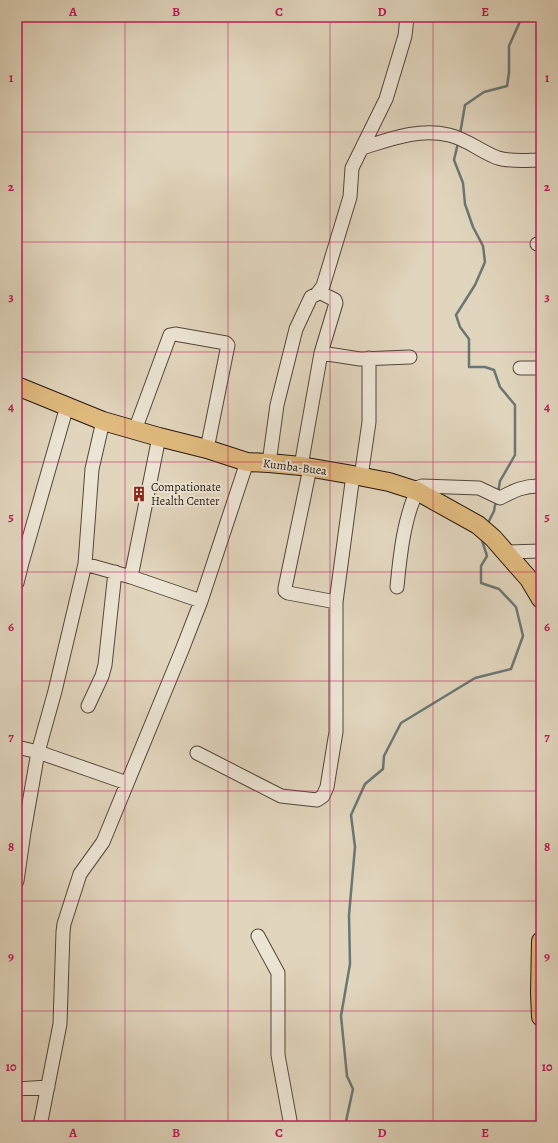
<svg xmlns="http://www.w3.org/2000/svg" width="558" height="1143" viewBox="0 0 558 1143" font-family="Alegreya,serif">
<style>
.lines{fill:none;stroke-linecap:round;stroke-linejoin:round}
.stream{stroke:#697775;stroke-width:2.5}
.minor-casing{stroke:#53463a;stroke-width:15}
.highway-casing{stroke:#24170e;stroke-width:20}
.minor{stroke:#ece4d4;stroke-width:13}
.highway{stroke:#e0ba7e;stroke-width:18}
.grid{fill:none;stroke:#c2185b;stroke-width:1;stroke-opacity:0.55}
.labels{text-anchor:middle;stroke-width:4;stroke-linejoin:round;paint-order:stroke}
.street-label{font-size:12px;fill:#24170e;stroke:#ece4d4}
.poi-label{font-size:12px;fill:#24170e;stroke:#ece4d4;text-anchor:start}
.neatline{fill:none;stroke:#c2185b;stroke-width:1.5}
.grid-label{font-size:13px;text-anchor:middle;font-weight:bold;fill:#c2185b}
</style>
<rect width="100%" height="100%" fill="#e1d5bd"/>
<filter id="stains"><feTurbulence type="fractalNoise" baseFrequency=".005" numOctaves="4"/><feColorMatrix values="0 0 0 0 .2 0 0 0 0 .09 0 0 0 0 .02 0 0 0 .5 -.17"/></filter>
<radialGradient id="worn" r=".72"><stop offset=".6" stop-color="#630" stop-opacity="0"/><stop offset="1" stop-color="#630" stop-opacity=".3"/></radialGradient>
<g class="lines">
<path class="stream" d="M 460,134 L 465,105 L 484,92 L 507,86 L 509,73 L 509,46 L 522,17
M 458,143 L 454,160 L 463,183 L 465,204 L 473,227 L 483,246 L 485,262 L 475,285 L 456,315 L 460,327 L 469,339 L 469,367 L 485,367 L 494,370 L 500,387 L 515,405 L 515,455 L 500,481 L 498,493
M 487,525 L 494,511 L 496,500
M 345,1126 L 353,1089 L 347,1076 L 341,1016 L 350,964 L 349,915 L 355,847 L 351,815 L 365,784 L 383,769 L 384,756 L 401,723 L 475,678 L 511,669 L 523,636 L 516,607 L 499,589 L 481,583 L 481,566 L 487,556 L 481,537"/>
<defs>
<path id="minor" d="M 362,148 C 391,139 418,128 449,135 C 467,139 481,152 498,158 C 511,162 528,160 541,160
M 537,244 L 541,244
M 321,353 L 360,359 L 410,357
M 520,368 L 541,368
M 135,430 L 170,335 L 175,334 L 226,343 L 228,345 L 207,449
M 269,463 L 277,405 L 296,329 L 311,297 L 317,294 L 323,286 L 350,197 L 352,168 L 386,99 L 405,36 L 407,17
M 301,466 L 321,353 L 336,303 L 335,300 L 319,292
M 361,477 L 369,422 L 369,358
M 505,552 L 541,551
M 85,564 L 131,577 L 201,601
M 131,577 L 159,437
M 17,583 L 22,563 L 67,406
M 397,587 C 400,555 404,516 419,487 L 422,486 L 479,488 L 500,498 C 513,491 525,485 541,486
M 336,602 L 353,475
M 88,706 L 102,676 L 105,665 L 115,572
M 17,747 L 38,752 L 127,783
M 197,753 L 281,796 L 317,800 L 323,796 L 327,787 L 336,732 L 336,602 L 288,593 L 285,591 L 285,588 L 310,468
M 17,881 L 24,832 L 38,752 L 55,691 L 85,564 L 92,469 L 103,421
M 258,936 L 278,973 L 278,1055 L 291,1126
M 17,1089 L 48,1087
M 40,1126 L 60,1024 L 63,932 L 64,924 L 80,874 L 103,842 L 182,650 L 201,601 L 247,462"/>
<path id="highway" d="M 17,386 L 103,421 L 159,437 L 207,449 L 247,462 L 269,463 L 301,466 L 353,475 L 389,482 L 417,491 L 478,525 L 493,538 L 529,579 L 541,599
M 541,941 L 540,993 L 541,1017"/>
</defs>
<use href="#minor" class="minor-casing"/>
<use href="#highway" class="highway-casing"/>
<use href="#minor" class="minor"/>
<use href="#highway" class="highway"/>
</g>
<path class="grid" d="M 125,17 L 125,1126M 228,17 L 228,1126M 330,17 L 330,1126M 433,17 L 433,1126M 17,132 L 541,132M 17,242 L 541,242M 17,352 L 541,352M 17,462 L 541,462M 17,572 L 541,572M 17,681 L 541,681M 17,791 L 541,791M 17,901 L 541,901M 17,1011 L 541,1011"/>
<defs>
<symbol id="building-bare" viewBox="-9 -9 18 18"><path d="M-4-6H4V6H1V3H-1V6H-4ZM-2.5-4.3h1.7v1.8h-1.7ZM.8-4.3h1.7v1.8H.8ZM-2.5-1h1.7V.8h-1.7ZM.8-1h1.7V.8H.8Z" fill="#8f2418" stroke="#ece4d4" stroke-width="2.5" paint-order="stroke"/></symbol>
</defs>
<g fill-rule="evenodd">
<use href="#building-bare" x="128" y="483" width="22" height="22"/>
</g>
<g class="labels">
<g class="street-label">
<text transform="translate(295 467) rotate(7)" y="4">Kumba-Buea</text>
</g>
<g class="poi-label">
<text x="151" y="491">Compationate<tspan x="151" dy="14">Health Center</tspan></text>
</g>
</g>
<rect width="558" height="1143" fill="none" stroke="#e1d5bd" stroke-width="44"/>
<rect x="22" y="22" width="514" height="1099" class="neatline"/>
<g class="grid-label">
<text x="73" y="16">A</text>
<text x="176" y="16">B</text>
<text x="279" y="16">C</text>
<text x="382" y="16">D</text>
<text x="485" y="16">E</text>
<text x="11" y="82">1</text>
<text x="547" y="82">1</text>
<text x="11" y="191">2</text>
<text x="547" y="191">2</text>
<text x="11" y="301">3</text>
<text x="547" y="301">3</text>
<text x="11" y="411">4</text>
<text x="547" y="411">4</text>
<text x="11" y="521">5</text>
<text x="547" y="521">5</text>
<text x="11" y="631">6</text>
<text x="547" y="631">6</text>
<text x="11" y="741">7</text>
<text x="547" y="741">7</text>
<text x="11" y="851">8</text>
<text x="547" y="851">8</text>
<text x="11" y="961">9</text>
<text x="547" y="961">9</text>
<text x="11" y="1071">10</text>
<text x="547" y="1071">10</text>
<text x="73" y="1137">A</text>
<text x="176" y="1137">B</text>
<text x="279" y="1137">C</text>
<text x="382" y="1137">D</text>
<text x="485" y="1137">E</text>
</g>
<rect width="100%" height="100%" filter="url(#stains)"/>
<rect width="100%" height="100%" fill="url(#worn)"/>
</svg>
